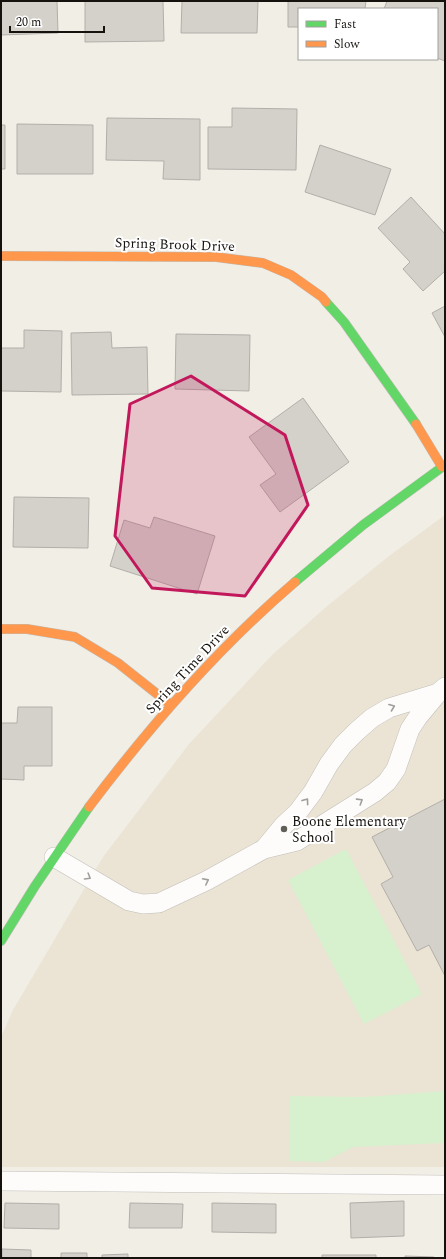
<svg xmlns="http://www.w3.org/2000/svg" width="446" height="1259" viewBox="0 0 446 1259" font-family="Spectral,serif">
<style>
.built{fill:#ebe4d4}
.green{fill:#d7f0cd}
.building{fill:#d4d0ca;stroke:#b2afaa}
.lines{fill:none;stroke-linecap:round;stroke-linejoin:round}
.lane-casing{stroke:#c0beb7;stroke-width:20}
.fast-casing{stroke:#c0beb7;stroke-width:10}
.slow-casing{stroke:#c0beb7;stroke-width:10}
.lane{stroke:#fdfcfb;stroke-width:19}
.fast{stroke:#63d668;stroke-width:9}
.slow{stroke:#ff974d;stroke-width:9}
.oneway{stroke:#a09e9c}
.marked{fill:#c2185b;fill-opacity:0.2;stroke:#c2185b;stroke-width:3;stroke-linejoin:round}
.poi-dot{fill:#625f59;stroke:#fff;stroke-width:1.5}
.labels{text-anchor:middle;stroke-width:4;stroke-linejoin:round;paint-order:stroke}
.street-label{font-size:14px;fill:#15120d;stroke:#fff}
.poi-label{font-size:14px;fill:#15120d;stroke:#fff;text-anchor:start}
</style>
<rect width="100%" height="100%" fill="#f1eee6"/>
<path class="built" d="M 445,515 L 445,1167 L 1,1167 L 1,1037 L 13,1010 L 103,857 L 189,744 L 272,655 L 326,607 L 389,556 Z"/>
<path class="green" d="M 346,849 L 422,994 L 364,1024 L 288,880 Z
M 445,1091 L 445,1143 L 353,1147 L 324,1162 L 289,1161 L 290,1096 L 365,1097 Z"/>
<path class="building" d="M 1,1 L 57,1 L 58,33 L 1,35 Z
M 85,1 L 163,1 L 164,41 L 85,42 Z
M 182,1 L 258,1 L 257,33 L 181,33 Z
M 288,1 L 366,1 L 365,9 L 299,9 L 299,27 L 288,27 Z
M 387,1 L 445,1 L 445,61 L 437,58 L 437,9 L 384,9 Z
M 232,108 L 297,109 L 296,170 L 208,169 L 208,127 L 232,127 Z
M 107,118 L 200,119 L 200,180 L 163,179 L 164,161 L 106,160 Z
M 17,124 L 93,125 L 93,174 L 17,174 Z
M 1,125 L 5,125 L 5,169 L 1,169 Z
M 320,145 L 391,169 L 375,215 L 305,192 Z
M 411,197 L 445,234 L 445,271 L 423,291 L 403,269 L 410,262 L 378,228 Z
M 445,306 L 445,337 L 432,313 Z
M 24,330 L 62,331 L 61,392 L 1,391 L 1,348 L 24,348 Z
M 111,332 L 112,348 L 147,347 L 148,394 L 72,395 L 71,333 Z
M 176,334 L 250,335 L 249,391 L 175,389 Z
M 303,398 L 349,462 L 280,512 L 260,485 L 276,474 L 249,437 Z
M 14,497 L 89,498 L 88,548 L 13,547 Z
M 154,517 L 215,536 L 197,594 L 110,566 L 124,520 L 150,528 Z
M 18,707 L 52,707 L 52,766 L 24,766 L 24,780 L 1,779 L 1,723 L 17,723 Z
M 445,799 L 445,976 L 429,945 L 417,951 L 381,884 L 393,877 L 372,837 Z
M 404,1201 L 404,1236 L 351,1238 L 350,1203 Z
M 5,1203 L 59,1204 L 59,1229 L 4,1228 Z
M 130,1203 L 183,1204 L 182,1228 L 129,1228 Z
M 212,1203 L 276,1204 L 276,1233 L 212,1232 Z
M 2,1249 L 31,1250 L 31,1258 L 2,1258 Z
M 61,1253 L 87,1253 L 87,1258 L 61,1258 Z
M 128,1254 L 128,1258 L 102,1258 L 102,1255 Z
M 322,1255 L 376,1255 L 376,1258 L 322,1258 Z
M 405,1256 L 434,1257 L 434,1258 L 405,1258 Z"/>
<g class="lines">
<defs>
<path id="lane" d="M 264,849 L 297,841 L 375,792 L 387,782 L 396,769 L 410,729 L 418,717 L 438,693
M 54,857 L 129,901 L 143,904 L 159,903 L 206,881 L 264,849 L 283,826 L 298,812 L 313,792 L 329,764 L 343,745 L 357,731 L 372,718 L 389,708 L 438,693 L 445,687
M 1,1181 L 445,1185"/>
<path id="fast" d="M 326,302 L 344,322 L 416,424
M 295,582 L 363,525 L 445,465
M 1,941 L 35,886 L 89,807"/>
<path id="slow" d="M 1,256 L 216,257 L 263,263 L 291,275 L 322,297 L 326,302
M 416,424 L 442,467
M 1,629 L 27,629 L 75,637 L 118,663 L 171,705
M 89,807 C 150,726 218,648 295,582"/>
</defs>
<use href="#lane" class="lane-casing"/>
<use href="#fast" class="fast-casing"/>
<use href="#slow" class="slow-casing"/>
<use href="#lane" class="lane"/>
<use href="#fast" class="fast"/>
<use href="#slow" class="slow"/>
</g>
<defs><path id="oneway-chevron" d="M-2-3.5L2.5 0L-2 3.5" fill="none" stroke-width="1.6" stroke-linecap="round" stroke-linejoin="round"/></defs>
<g class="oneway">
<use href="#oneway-chevron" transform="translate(392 707) rotate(-21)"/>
<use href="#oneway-chevron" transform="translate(306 801) rotate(-54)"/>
<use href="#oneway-chevron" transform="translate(360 801) rotate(-32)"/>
<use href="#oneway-chevron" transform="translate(88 877) rotate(31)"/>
<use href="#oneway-chevron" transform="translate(206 881) rotate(-27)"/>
</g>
<path class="marked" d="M 191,376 L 285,435 L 308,505 L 245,596 L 152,588 L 115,536 L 130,404 Z"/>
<circle class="poi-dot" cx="284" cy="829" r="4"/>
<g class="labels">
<g class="street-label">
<text transform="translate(175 244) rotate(2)" y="5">Spring Brook Drive</text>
<text transform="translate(187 669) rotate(-47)" y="5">Spring Time Drive</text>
</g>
<g class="poi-label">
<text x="292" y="826">Boone Elementary<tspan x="292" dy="16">School</tspan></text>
</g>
</g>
<rect width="446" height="1259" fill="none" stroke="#15120d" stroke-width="4"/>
<rect x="298" y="8" width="140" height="52" fill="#ffffff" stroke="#a1a09e"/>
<rect x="306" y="21" width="20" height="6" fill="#63d668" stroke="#a1a09e"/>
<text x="334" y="28" font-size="12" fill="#15120d">Fast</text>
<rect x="306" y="41" width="20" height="6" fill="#ff974d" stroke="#a1a09e"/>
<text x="334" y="48" font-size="12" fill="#15120d">Slow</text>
<path d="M10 26v6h94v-6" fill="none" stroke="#15120d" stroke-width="2"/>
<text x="16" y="26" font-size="12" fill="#15120d" stroke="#ffffff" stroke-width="3" paint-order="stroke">20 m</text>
</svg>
